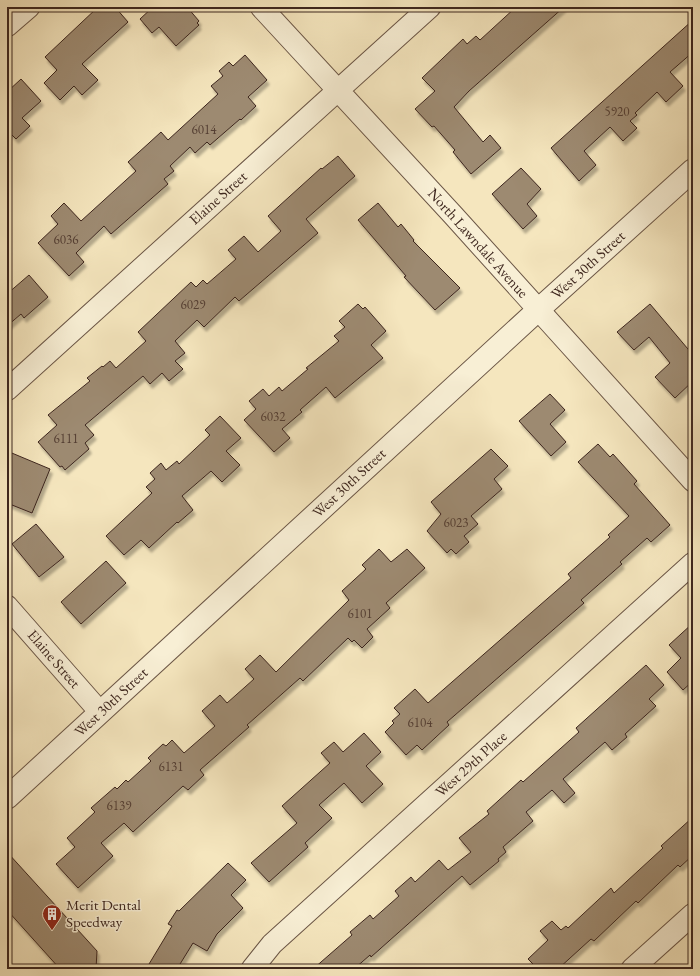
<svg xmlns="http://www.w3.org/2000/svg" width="700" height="976" viewBox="0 0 700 976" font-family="'EB Garamond',serif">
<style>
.building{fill:#9d8a71;stroke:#3d261e;filter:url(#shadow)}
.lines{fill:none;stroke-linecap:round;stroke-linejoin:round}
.minor-casing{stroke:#6b5646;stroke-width:23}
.tertiary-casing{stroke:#6b5646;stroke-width:24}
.minor{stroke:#f8efd5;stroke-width:21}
.tertiary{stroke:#f8efd5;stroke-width:22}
.labels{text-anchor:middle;stroke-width:3;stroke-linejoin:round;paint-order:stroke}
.number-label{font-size:13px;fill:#553f33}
.street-label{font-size:15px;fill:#3d261e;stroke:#f8efd5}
.poi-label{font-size:15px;fill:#3d261e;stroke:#f8efd5;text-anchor:start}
</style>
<defs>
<filter id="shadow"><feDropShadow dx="2.5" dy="4.5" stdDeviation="1" flood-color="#0004"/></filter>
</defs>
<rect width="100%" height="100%" fill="#f5e6be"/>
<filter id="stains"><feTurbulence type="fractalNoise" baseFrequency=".005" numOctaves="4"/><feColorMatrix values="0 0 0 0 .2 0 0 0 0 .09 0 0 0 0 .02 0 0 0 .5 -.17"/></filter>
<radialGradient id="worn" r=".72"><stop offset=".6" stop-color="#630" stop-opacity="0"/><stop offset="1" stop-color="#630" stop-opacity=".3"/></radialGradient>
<path class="building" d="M 98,7 L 115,7 L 128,22 L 82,64 L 98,80 L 82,95 L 74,86 L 60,100 L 44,83 L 57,70 L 45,57 Z
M 153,7 L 187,7 L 199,21 L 197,23 L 199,25 L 176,46 L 159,27 L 152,33 L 140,19 Z
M 516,7 L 564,7 L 469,91 L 454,107 L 483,142 L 490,135 L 501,148 L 471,174 L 453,152 L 455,150 L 434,126 L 432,127 L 415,109 L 435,91 L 422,78 L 463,39 L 467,44 L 476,36 L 480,40 Z
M 693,20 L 693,52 L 670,72 L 683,86 L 666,102 L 657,92 L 635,113 L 637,115 L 630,121 L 637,128 L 623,141 L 610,127 L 584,151 L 596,165 L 579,181 L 551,148 Z
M 245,55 L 267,80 L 248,97 L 256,106 L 241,120 L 240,119 L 210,145 L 207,142 L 195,153 L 190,147 L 170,166 L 174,171 L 164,179 L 168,184 L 111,234 L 104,226 L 76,253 L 84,262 L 69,276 L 38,243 L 58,224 L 51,216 L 64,203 L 81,221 L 136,171 L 128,162 L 149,143 L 161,132 L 168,140 L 218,94 L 211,86 L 223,76 L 219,71 L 229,62 L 233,66 Z
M 21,79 L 41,101 L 22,118 L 30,126 L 16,139 L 8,131 L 7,132 L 7,92 Z
M 338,156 L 355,176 L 306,219 L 318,233 L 239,301 L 235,297 L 204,327 L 197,320 L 175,341 L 185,353 L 175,361 L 183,369 L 169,381 L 162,373 L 150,384 L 143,376 L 85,425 L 94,435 L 85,443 L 89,449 L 65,470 L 62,466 L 60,467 L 38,442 L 57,425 L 48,415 L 90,381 L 87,378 L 102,366 L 103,367 L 110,361 L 116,368 L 146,341 L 138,332 L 191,282 L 196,287 L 203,280 L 207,284 L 236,259 L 228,250 L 244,236 L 258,252 L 281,231 L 268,216 L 321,168 L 322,169 Z
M 521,168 L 541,189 L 527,204 L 537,216 L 523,229 L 492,194 Z
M 378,203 L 398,227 L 401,224 L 414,240 L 413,241 L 460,288 L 435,310 L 404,277 L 406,276 L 358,220 Z
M 29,275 L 48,297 L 24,318 L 21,314 L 7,326 L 7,294 Z
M 358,304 L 363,309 L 365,307 L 386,331 L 371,345 L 383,358 L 335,398 L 326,387 L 300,410 L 302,412 L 282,429 L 290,438 L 274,452 L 244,420 L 256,409 L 249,401 L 263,389 L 269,396 L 279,387 L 282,391 L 308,369 L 306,368 L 339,341 L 334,336 L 345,327 L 339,321 Z
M 650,304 L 693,355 L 693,381 L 675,398 L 655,377 L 670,363 L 649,337 L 634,350 L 617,332 Z
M 550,394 L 565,410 L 550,424 L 566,442 L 551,456 L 519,421 Z
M 220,416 L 241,438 L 226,451 L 240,465 L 222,482 L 211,471 L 182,496 L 193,510 L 178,523 L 177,522 L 149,548 L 141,540 L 124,555 L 106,536 L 152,493 L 146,487 L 155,479 L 150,473 L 161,463 L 166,470 L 177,461 L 179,464 L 210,435 L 205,430 Z
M 598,444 L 610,457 L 613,454 L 637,481 L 634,484 L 670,525 L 651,542 L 647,538 L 620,562 L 622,564 L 581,600 L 584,603 L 447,722 L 449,725 L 422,750 L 417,745 L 406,755 L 385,732 L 394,723 L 392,721 L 400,714 L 394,708 L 415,689 L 428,703 L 571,578 L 568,574 L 610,537 L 608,535 L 629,516 L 578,462 Z
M 491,449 L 508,466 L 494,479 L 502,489 L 471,516 L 478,524 L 464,536 L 469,542 L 456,554 L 451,549 L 447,553 L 427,531 L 441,514 L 431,502 Z
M 7,451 L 50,469 L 32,513 L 7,503 Z
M 36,524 L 64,557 L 39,577 L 12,544 Z
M 379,549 L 391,562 L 407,549 L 425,568 L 386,603 L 390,608 L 367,629 L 373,637 L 362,648 L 354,640 L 352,642 L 348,638 L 303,681 L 300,678 L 247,725 L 249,727 L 200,770 L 204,775 L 188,790 L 183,786 L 133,832 L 124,823 L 101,843 L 113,856 L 78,888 L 56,864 L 75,847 L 67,838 L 95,812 L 91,808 L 115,787 L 117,789 L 126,780 L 128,782 L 151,761 L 148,758 L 163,744 L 166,746 L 172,740 L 184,753 L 215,726 L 202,711 L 220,695 L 227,703 L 254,679 L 245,669 L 260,655 L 276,672 L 349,600 L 342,591 L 366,569 L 362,565 Z
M 106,561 L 126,583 L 81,624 L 61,602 Z
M 693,623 L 693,681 L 683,690 L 667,672 L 681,658 L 669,645 Z
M 646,665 L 664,685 L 649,699 L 656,706 L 625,734 L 627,737 L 612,750 L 605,742 L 563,779 L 575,793 L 564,803 L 552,790 L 526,812 L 533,821 L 503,847 L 506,852 L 498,859 L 499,861 L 470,885 L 462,876 L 371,957 L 370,955 L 354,969 L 313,969 L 352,935 L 350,932 L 370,915 L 373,919 L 399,896 L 395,891 L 411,877 L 415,882 L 439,860 L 448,870 L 471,852 L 459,838 L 489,814 L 487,811 L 521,780 L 523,782 L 579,732 L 576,728 Z
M 364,733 L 381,752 L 366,766 L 383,784 L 362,803 L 344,783 L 319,805 L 332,818 L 305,843 L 308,847 L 269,882 L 251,863 L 297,823 L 282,806 L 330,763 L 321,753 L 334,742 L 343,752 Z
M 693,817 L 693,855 L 680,867 L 678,865 L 638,903 L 636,901 L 594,941 L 591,939 L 558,969 L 538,969 L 528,959 L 548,940 L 540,931 L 552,921 L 561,930 L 566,926 L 568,928 L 611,888 L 614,893 L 663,848 L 661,846 Z
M 7,852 L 97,951 L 96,969 L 60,969 L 7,910 Z
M 228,863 L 246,880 L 231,895 L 243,908 L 217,934 L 207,951 L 193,943 L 177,969 L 146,969 L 172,926 L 168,924 L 177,910 L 179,911 Z"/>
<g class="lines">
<defs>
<path id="minor" d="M 261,7 L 453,215 L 693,481
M 7,26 L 29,7
M 7,390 L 430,7
M 7,606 L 100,712
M 252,969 L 272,944 L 693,563
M 632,969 L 693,914"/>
<path id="tertiary" d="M 7,798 L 538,310 L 693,170"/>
</defs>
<use href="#minor" class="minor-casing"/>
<use href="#tertiary" class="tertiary-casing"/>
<use href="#minor" class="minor"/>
<use href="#tertiary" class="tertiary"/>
</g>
<defs>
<symbol id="building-pin" viewBox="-11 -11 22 30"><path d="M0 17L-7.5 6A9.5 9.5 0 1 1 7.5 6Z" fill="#8f2418" stroke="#f8efd5"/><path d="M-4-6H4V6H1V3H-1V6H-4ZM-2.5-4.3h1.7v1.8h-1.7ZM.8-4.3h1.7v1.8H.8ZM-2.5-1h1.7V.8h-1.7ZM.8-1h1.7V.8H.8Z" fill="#fff"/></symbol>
</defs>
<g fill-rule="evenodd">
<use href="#building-pin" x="41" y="903" width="22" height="30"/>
</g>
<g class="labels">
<g class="number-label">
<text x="617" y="116">5920</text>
<text x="204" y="134">6014</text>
<text x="66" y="244">6036</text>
<text x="193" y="309">6029</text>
<text x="273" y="421">6032</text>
<text x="66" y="443">6111</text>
<text x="456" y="527">6023</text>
<text x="360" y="618">6101</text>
<text x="420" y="727">6104</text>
<text x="171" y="771">6131</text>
<text x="119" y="810">6139</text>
</g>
<g class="street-label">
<text transform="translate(218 198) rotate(-42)" y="5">Elaine Street</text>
<text transform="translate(478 243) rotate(48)" y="5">North Lawndale Avenue</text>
<text transform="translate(588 265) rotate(-42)" y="5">West 30th Street</text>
<text transform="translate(349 483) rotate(-43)" y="5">West 30th Street</text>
<text transform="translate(54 659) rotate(49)" y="5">Elaine Street</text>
<text transform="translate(111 702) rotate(-43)" y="5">West 30th Street</text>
<text transform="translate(471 764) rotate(-42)" y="5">West 29th Place</text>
</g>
<g class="poi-label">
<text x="66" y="910">Merit Dental<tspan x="66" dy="17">Speedway</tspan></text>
</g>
</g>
<rect width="700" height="976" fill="none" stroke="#f5e6be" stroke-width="24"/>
<rect x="8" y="8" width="684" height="960" fill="none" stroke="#3d261e" stroke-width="2"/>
<rect x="12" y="12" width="676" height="952" fill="none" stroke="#3d261e"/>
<rect width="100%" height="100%" filter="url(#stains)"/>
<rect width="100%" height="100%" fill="url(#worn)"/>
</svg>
